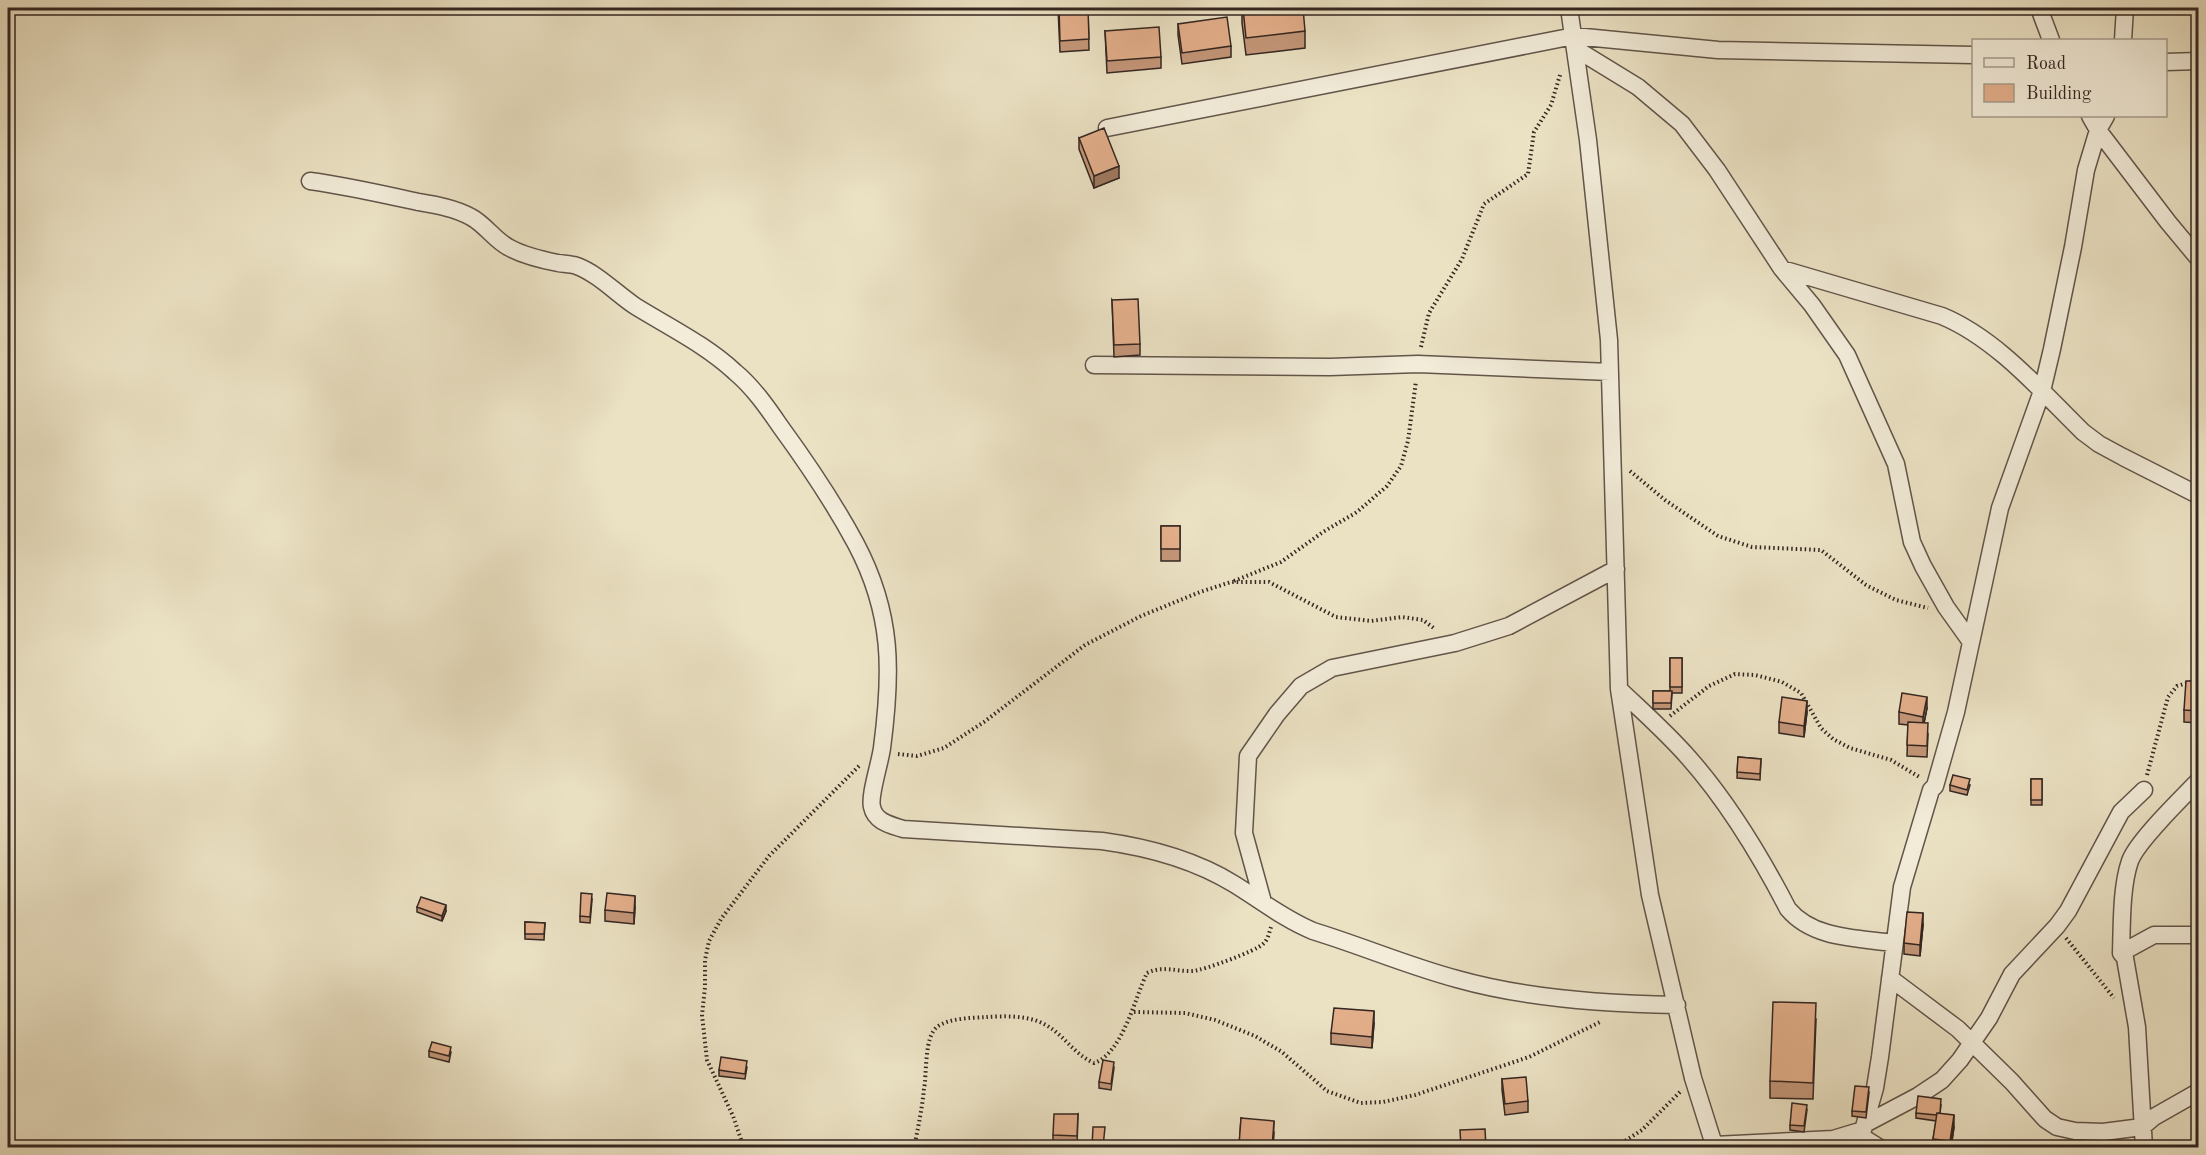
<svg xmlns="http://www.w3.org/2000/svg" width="2206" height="1155" viewBox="0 0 2206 1155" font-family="'Old Standard TT',serif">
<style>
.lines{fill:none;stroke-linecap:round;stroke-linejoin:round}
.minor-casing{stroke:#62554a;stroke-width:19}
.path{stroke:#342621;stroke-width:4;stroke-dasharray:1.5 3;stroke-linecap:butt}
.minor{stroke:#f2ecd9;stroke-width:16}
.wall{fill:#c39678;stroke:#342621;stroke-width:1.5}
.shaded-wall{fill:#9f7a61;stroke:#342621;stroke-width:1.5}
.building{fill:#e3af8b;stroke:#342621;stroke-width:1.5}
</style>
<rect width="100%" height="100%" fill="#ebe2c4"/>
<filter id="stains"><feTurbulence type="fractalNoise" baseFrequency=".00333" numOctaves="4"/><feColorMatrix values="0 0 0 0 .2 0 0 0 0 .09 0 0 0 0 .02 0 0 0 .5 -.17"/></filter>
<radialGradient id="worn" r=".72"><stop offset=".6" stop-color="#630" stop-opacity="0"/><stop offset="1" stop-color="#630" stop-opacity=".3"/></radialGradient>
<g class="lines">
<defs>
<path id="minor" d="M 1569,8 L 1588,140 L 1609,340 L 1619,689 L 1650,895 L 1693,1078 L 1715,1148
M 2039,8 L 2051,40
M 2123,40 L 2125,8
M 1576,49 L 1638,87 L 1682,124 L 1717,170 L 1782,269 L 1812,305 L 1847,355 L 1896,464 L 1912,542 L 1923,566 L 1946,607 L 1971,642
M 2166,62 L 2198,61
M 2090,116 L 2098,130 L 2168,222 L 2198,258
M 1107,128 L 1574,36 L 1718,50 L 1974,55
M 310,181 C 347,186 382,194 418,202 C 436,205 455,208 471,217 C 486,225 495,241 510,248 C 523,255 543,260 558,263 C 564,264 571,264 577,266 C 598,274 616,293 635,306 C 669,327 706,345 735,372 C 753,387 767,407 780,426 C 807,463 834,503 856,544 C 893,614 892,672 882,748 C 880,763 869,796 872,807 C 875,822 891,825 903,829 L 1102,841 C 1146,847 1195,860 1234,884 C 1260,900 1284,919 1313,931 C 1362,946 1408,966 1457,979 C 1524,998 1608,1004 1677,1005
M 1782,269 L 1942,316 C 1997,339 2041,391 2083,432 L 2099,444 L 2123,457 L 2198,495
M 1094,365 L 1330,367 L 1418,364 L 1610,372
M 1619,689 C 1642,711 1666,732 1688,757 C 1728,802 1760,855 1788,909 C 1813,939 1857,938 1893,943
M 1263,902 L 1244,833 L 1248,756 L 1277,714 L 1301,686 L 1332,668 L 1455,643 L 1509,626 L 1616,569
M 2121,953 L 2154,935 L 2198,935
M 1890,978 L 1958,1029 L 2012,1082 L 2045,1119 L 2057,1127 L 2075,1131 L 2103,1132 L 2142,1127 L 2154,1117 L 2198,1092
M 1865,1124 L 1918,1096 L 1942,1080 L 1960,1060 L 1989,1018 L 2012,974 L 2057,926 L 2068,911 L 2121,812 L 2144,790
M 1856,1133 L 1880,1148
M 1714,1145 L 1833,1139 L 1863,1130 L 1875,1088 L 1880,1057 L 1902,887 L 1931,790 L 1935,786 L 1956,712 L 2000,508 L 2042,391 L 2052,349 L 2073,247 L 2086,170 L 2098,130 L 2106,116
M 2144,1148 L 2137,1027 L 2125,958 L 2121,953 C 2122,925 2121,887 2130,861 C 2137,841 2182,798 2198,781"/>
</defs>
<use href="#minor" class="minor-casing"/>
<path class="path" d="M 1421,347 L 1429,313 L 1462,259 L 1484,204 L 1528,174 L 1534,132 L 1551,105 L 1560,75
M 1630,471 L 1665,500 L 1718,536 L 1752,547 L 1821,550 L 1866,585 L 1896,600 L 1928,608
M 1234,581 L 1281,562 L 1323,532 L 1357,512 L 1387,486 L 1401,466 L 1408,441 L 1416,381
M 1670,716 L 1709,686 L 1735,674 L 1755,675 L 1782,682 L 1801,693 L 1821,728 L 1833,739 L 1850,748 L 1891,760 L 1921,778
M 898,754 L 917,756 L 944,748 L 984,722 L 1085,645 L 1141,616 L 1200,592 L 1231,582 L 1269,582 L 1336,617 L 1371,621 L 1402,617 L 1423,620 L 1435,629
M 2147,775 L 2168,697 L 2177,686 L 2198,680
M 2066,938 L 2114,998
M 1134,1012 L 1185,1013 L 1215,1020 L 1255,1036 L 1282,1052 L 1327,1091 L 1361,1103 L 1383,1102 L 1415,1095 L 1529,1057 L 1602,1021
M 744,1148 L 733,1116 L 707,1060 L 702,1015 L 705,987 L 705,960 L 709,941 L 721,919 L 769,856 L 861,764
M 914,1148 C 918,1128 922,1109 924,1089 C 927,1074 924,1037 937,1027 C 949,1018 971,1018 986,1017 C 1004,1016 1027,1015 1044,1024 C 1064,1034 1072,1053 1094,1063 C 1123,1053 1135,997 1147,973 C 1163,965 1177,972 1193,971 C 1204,970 1256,951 1263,944 C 1268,940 1269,933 1271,927
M 1614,1148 L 1642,1130 L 1680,1092"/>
<use href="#minor" class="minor"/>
</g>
<path class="wall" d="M 1058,8 L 1088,8 L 1089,50 L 1060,52 Z
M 1242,8 L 1305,31 L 1305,48 L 1246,55 L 1242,23 Z
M 1178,24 L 1231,46 L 1231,57 L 1182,64 L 1178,35 Z
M 1105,31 L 1161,57 L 1161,68 L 1107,73 Z
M 1079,138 L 1119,178 L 1094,188 L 1079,149 Z
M 1112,300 L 1140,344 L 1140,355 L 1114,357 Z
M 1161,526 L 1180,526 L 1180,561 L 1161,561 Z
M 1670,658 L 1682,658 L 1682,693 L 1672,693 L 1671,709 L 1653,709 L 1653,691 L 1670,691 Z
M 2199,681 L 2199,723 L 2184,722 L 2184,710 Z
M 1927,708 L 1924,723 L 1928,734 L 1927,757 L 1907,756 L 1908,725 L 1899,724 L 1899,712 Z
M 1807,712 L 1804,737 L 1779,733 L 1779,722 Z
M 1738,757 L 1761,759 L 1760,780 L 1737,778 Z
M 2031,779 L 2042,779 L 2042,805 L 2031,805 Z
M 1950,785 L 1970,785 L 1967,795 L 1950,791 Z
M 592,900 L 590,923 L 580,922 L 580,916 Z
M 417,907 L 446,911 L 442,921 L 417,912 Z
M 635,907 L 634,924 L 605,921 L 605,910 Z
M 525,922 L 545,923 L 544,940 L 525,939 Z
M 1923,925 L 1920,956 L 1904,954 L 1904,943 Z
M 1816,1020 L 1813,1099 L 1770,1098 L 1770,1081 Z
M 1374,1023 L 1372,1048 L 1331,1044 L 1331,1033 Z
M 429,1051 L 451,1052 L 449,1062 L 429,1057 Z
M 747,1067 L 745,1079 L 719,1076 L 719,1070 Z
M 1114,1068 L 1111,1090 L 1099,1088 L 1099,1082 Z
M 1502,1079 L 1528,1101 L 1528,1112 L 1505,1115 L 1502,1090 Z
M 1869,1093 L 1866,1118 L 1852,1116 L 1852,1111 Z
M 1941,1105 L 1940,1113 L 1954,1127 L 1951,1148 L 1933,1148 L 1933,1139 L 1936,1121 L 1916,1118 L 1916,1113 Z
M 1807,1110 L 1804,1132 L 1790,1130 L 1790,1125 Z
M 1078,1114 L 1077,1147 L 1053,1146 L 1053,1135 Z
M 1241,1118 L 1274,1132 L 1273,1148 L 1239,1148 Z"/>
<path class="shaded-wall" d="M 1119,166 L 1119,178 L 1094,188 L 1094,176 Z
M 1927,697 L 1927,708 L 1923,728 L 1923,717 Z
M 1807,701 L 1807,712 L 1804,737 L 1804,726 Z
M 635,896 L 635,907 L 634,924 L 634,913 Z
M 446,905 L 446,911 L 442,921 L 442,916 Z
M 1923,913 L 1923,925 L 1920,956 L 1920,945 Z
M 1374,1011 L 1374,1023 L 1372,1048 L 1372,1037 Z
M 1954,1115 L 1954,1127 L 1951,1148 L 1950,1148 Z
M 1274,1121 L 1273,1148 L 1272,1148 Z"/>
<path class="building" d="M 1059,8 L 1088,8 L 1089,39 L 1060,41 Z
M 1243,8 L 1303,8 L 1305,31 L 1246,38 Z
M 1227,17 L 1231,46 L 1182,53 L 1178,24 Z
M 1159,27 L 1161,57 L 1107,61 L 1105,31 Z
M 1104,128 L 1119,166 L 1094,176 L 1079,138 Z
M 1138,299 L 1140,344 L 1114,345 L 1112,300 Z
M 1161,526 L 1180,526 L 1180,549 L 1161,549 Z
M 1670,658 L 1682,658 L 1682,687 L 1670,687 Z
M 2186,681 L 2199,681 L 2199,711 L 2184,710 Z
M 1653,691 L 1672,691 L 1671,703 L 1653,703 Z
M 1902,693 L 1927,697 L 1923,717 L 1899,712 Z
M 1782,697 L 1807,701 L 1804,726 L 1779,722 Z
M 1908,722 L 1928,723 L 1927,746 L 1907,745 Z
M 1738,757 L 1761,759 L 1760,774 L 1737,772 Z
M 1953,775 L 1970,779 L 1967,790 L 1950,785 Z
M 2031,779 L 2042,779 L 2042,800 L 2031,800 Z
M 581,893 L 592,894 L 590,917 L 580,916 Z
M 607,893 L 635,896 L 634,913 L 605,910 Z
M 421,897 L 446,905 L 442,916 L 417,907 Z
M 1907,912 L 1923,913 L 1920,945 L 1904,943 Z
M 525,922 L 545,923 L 544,934 L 525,934 Z
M 1773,1002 L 1816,1003 L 1813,1083 L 1770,1081 Z
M 1334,1008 L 1374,1011 L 1372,1037 L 1331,1033 Z
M 432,1042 L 451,1047 L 449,1056 L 429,1051 Z
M 721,1057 L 747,1061 L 745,1074 L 719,1070 Z
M 1103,1060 L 1114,1062 L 1111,1084 L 1099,1082 Z
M 1526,1077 L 1528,1101 L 1505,1104 L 1502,1079 Z
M 1855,1086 L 1869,1087 L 1866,1112 L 1852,1111 Z
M 1918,1096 L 1941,1099 L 1940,1113 L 1937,1113 L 1936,1115 L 1916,1113 Z
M 1792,1103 L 1807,1105 L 1804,1126 L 1790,1125 Z
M 1937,1113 L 1954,1115 L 1950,1141 L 1933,1139 Z
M 1054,1114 L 1078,1114 L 1077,1136 L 1053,1135 Z
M 1241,1118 L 1274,1121 L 1272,1148 L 1239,1145 Z
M 1093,1127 L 1105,1127 L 1103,1147 L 1092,1146 Z
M 1485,1129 L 1486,1148 L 1461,1148 L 1460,1130 Z"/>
<rect width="2206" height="1155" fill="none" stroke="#ebe2c4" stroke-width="30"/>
<rect x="9" y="9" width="2188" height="1137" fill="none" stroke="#342621" stroke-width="3"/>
<rect x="15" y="15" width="2176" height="1125" fill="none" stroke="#342621" stroke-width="1.5"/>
<rect x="1972" y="39" width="195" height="78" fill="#f2ecd9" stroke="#a69d8f" stroke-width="1.5"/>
<rect x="1984" y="58" width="30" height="9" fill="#f2ecd9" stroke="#a69d8f" stroke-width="1.5"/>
<text x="2026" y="69" font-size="18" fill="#342621">Road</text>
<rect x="1984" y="84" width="30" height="18" fill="#e3af8b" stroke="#a69d8f" stroke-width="1.5"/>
<text x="2026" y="99" font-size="18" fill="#342621">Building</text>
<rect width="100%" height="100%" filter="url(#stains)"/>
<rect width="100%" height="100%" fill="url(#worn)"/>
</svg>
